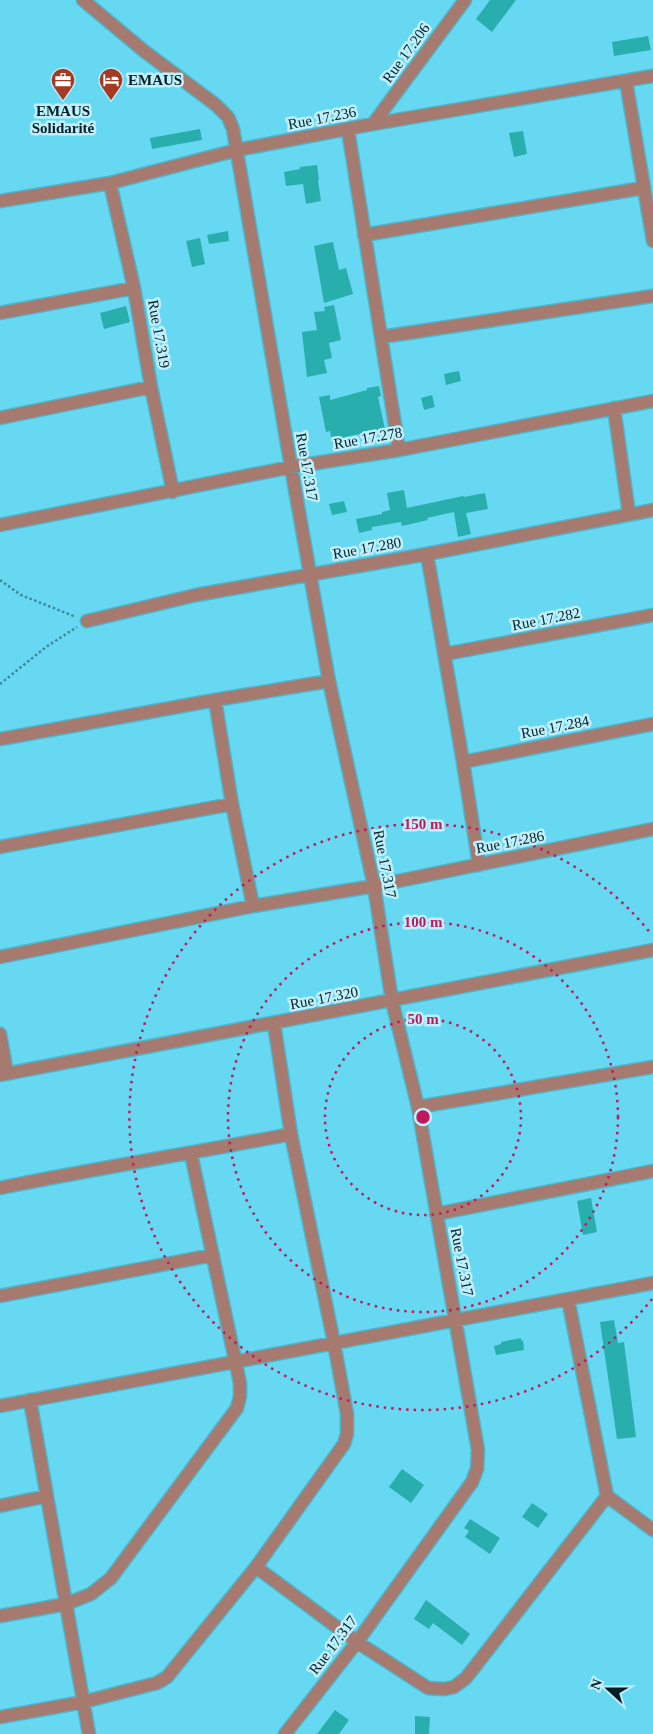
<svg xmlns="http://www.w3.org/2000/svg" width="653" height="1734" viewBox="0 0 653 1734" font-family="'Times New Roman',serif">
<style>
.building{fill:#29aeae}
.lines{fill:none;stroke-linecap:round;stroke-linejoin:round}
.minor-casing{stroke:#53b3c8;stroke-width:15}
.path{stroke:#3d8899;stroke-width:2.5;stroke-dasharray:2.5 2.5;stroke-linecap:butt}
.minor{stroke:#a67a6f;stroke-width:12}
.ring{fill:none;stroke:#c2185b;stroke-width:2.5;stroke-dasharray:2.5 5}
.labels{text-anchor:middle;stroke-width:5;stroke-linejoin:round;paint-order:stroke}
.street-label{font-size:15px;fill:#051e24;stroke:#bef0fd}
.poi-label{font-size:15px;font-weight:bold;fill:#051e24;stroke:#bef0fd;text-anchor:start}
.centre{fill:#c2185b;stroke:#bef0fd;stroke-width:2.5}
.ring-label{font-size:15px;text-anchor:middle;font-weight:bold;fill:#c2185b;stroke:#bef0fd;stroke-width:5;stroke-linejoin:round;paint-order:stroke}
</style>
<rect width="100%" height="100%" fill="#67d8f1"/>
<path class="building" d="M 490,0 L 516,0 L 492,32 L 476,19 Z
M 648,36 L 651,50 L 614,56 L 612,42 Z
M 200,129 L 202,140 L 152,149 L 150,138 Z
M 523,131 L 527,154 L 514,157 L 509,133 Z
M 317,165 L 319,180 L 318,180 L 321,201 L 306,204 L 303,184 L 286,186 L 284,172 L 300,169 L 300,167 Z
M 228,231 L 229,241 L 209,244 L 207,235 Z
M 200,238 L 205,264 L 192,267 L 186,241 Z
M 333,242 L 339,270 L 346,268 L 353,294 L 324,303 L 314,246 Z
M 334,305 L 341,340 L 329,343 L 332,358 L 324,360 L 327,373 L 307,377 L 302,332 L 317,330 L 314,312 L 325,311 L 324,307 Z
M 126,306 L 130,322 L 104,329 L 100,313 Z
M 459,371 L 461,381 L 446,385 L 444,374 Z
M 379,386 L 381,396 L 378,397 L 385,429 L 345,437 L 346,441 L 332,443 L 330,431 L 326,432 L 319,397 L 330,395 L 330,400 L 367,390 L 367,388 Z
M 432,395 L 435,407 L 424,410 L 421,398 Z
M 404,490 L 407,508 L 463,496 L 464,497 L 485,493 L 488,509 L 466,513 L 471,534 L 458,537 L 454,512 L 427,518 L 428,520 L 402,526 L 401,522 L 372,527 L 372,530 L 359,533 L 356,519 L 382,514 L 382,512 L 390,510 L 387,493 Z
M 344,501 L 347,512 L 332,515 L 329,504 Z
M 591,1198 L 597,1232 L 583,1235 L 577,1201 Z
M 614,1320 L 618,1343 L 624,1342 L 636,1437 L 617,1439 L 600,1322 Z
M 521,1338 L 521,1341 L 523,1340 L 524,1350 L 496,1355 L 494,1346 L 501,1344 L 501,1342 Z
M 402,1469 L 424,1485 L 411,1503 L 389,1487 Z
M 532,1503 L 548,1514 L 538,1528 L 522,1517 Z
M 470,1519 L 500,1538 L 490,1554 L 465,1537 L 469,1531 L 464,1528 Z
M 426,1600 L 470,1634 L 462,1645 L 433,1623 L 429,1629 L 414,1619 Z
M 335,1710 L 349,1720 L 339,1734 L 317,1734 Z
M 415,1716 L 430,1717 L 429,1734 L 415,1734 Z"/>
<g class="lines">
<defs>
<path id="minor" d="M 83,0 L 144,51 L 216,105 L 228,117 L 233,129 L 291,467 L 329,681 L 374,886 L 392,1001 L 418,1107 L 478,1450 L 477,1469 L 472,1482 L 357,1642 L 285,1734
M 626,81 L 653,241
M 373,124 L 465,0
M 348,130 L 399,450
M 110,183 L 134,288 L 151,387 L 173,492
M 0,201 L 110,183 L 237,150 L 373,124 L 653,76
M 364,235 L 643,188
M 0,313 L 134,288
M 381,337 L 653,296
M 614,408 L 629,514
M 0,418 L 151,387
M 0,525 L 291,467 L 399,450 L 653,401
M 427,554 L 463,762 L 479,865
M 87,621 L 196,595 L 427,554 L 653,510
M 445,654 L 653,615
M 215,700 L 232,804 L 253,906
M 0,739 L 215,700 L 329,681
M 463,762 L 653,724
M 0,847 L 232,804
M 0,957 L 253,906 L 374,886 L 653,829
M 0,1034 L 7,1073
M 0,1075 L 653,950
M 418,1107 L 653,1067
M 0,1188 C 97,1168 194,1153 291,1134
M 436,1214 L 653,1171
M 0,1296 L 213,1255
M 568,1299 L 607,1496 L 653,1530
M 30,1400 L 89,1734
M 0,1406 L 653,1283
M 0,1506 L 47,1496
M 256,1567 L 357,1642 L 428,1688 L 444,1689 L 454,1687 L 466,1678 L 607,1496
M 0,1616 L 66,1604 L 91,1594 L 111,1578 L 237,1408 L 240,1396 L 240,1383 L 191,1154
M 0,1717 L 83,1702 L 157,1683 L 167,1677 L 256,1567 L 344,1444 L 347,1434 L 347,1414 L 334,1343 L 291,1134 L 274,1024"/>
</defs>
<use href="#minor" class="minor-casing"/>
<path class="path" d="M 0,580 L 21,595 L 76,617
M 0,684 L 46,647 L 77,627"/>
<use href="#minor" class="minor"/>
</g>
<g class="ring">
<circle cx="423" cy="1117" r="98"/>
<circle cx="423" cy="1117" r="195"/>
<path d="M652 1299A293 293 0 1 1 652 935"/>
</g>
<defs>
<symbol id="office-pin" viewBox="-11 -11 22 30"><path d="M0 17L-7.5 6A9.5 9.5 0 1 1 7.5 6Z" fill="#a33a21" stroke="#bef0fd"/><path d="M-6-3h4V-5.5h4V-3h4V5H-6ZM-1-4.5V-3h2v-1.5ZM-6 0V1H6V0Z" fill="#fff"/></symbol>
<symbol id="hotel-pin" viewBox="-11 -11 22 30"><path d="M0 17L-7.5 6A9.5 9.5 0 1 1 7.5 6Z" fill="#a33a21" stroke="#bef0fd"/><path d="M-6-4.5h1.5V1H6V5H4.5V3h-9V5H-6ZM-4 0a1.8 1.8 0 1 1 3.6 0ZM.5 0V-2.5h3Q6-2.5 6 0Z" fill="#fff"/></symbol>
</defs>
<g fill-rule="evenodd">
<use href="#office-pin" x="49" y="66" width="28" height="38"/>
<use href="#hotel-pin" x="97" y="66" width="28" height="38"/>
</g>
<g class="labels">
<g class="street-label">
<text transform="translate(406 53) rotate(-54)" y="5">Rue 17.206</text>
<text transform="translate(322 118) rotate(-11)" y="5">Rue 17.236</text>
<text transform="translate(159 334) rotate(80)" y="5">Rue 17.319</text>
<text transform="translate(368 438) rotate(-10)" y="5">Rue 17.278</text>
<text transform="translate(307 467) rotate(80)" y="5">Rue 17.317</text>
<text transform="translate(367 548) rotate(-10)" y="5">Rue 17.280</text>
<text transform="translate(546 619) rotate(-11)" y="5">Rue 17.282</text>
<text transform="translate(555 727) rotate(-11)" y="5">Rue 17.284</text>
<text transform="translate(510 842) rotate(-11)" y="5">Rue 17.286</text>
<text transform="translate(385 864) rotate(79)" y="5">Rue 17.317</text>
<text transform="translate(324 998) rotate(-11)" y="5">Rue 17.320</text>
<text transform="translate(462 1262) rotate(79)" y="5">Rue 17.317</text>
<text transform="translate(333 1645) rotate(-53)" y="5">Rue 17.317</text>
</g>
<g class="poi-label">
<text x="128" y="85">EMAUS</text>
<text x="63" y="116" text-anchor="middle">EMAUS<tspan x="63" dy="17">Solidarité</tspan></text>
</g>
</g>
<circle cx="423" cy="1117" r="8" class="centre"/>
<g class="ring-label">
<text x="423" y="829">150 m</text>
<text x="423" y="927">100 m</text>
<text x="423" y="1024">50 m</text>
</g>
<g transform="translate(608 1689) rotate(291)" stroke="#bef0fd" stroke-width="4" paint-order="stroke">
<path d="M0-4L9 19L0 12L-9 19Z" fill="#051e24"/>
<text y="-8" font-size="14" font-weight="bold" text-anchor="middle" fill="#051e24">N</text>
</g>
</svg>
